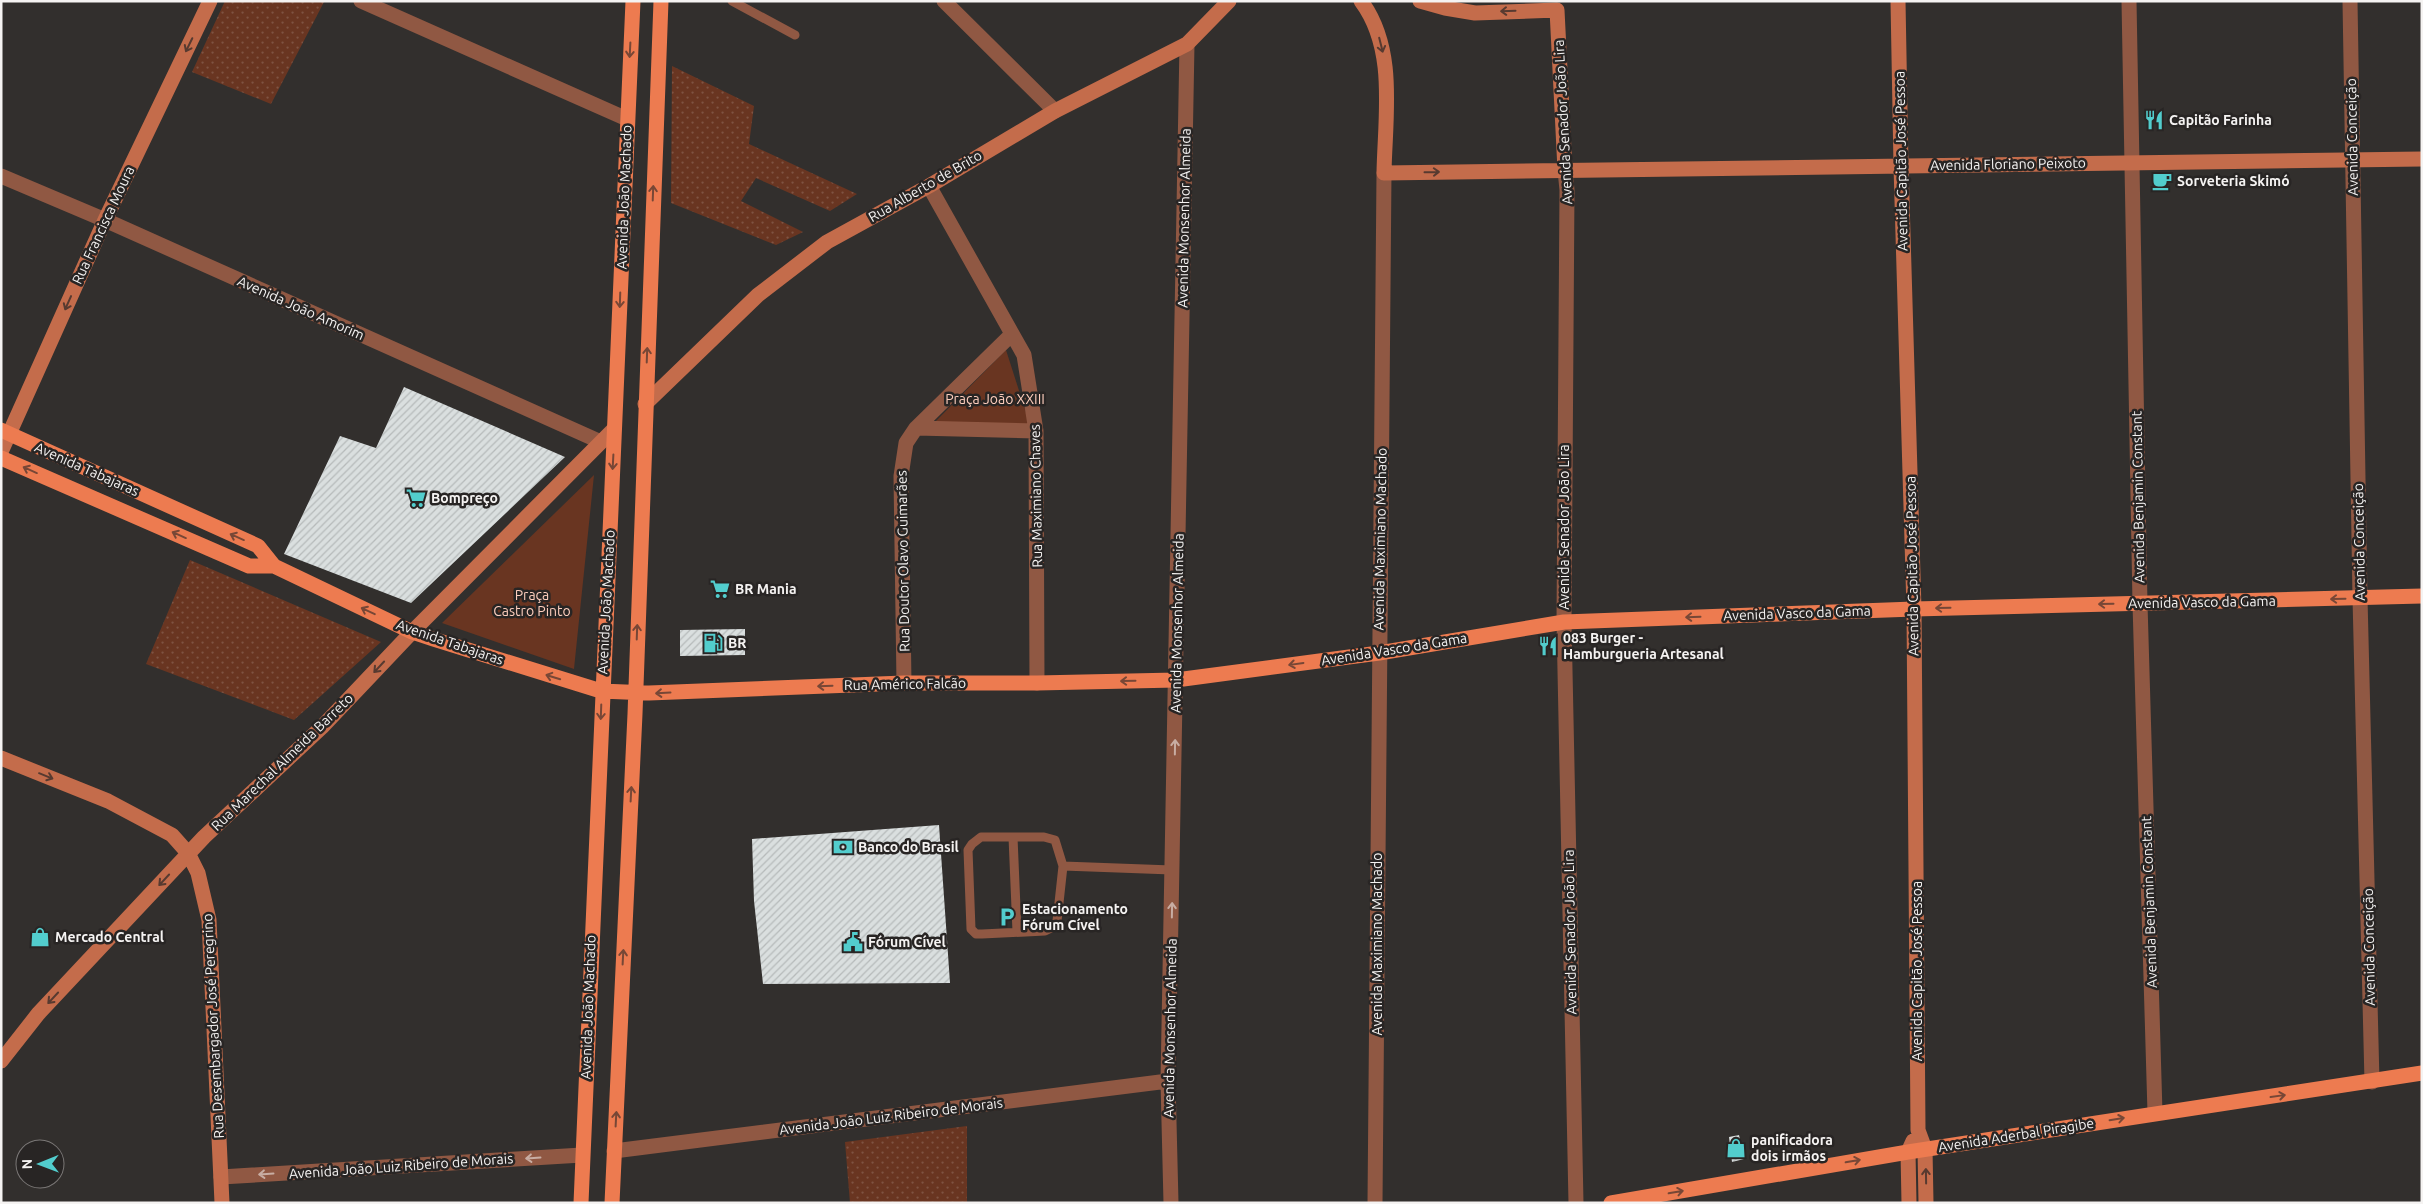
<svg xmlns="http://www.w3.org/2000/svg" width="2423" height="1204" viewBox="0 0 2423 1204" font-family="Ubuntu,sans-serif">
<style>
.grass{fill:url(#grass-dots)}
.park{fill:#693521}
.building{fill:url(#building-hatch)}
.lines{fill:none;stroke-linecap:round;stroke-linejoin:round}
.lane{stroke:#905843;stroke-width:9}
.street{stroke:#905843;stroke-width:15}
.secondary{stroke:#c46c4b;stroke-width:15}
.primary{stroke:#ed7b50;stroke-width:15}
.oneway{stroke:#573a30}
.oneway2{stroke:#774736}
.oneway3{stroke:#c8ada3}
.labels{text-anchor:middle;stroke-width:5;stroke-linejoin:round;paint-order:stroke}
.poi-label{font-size:14px;font-weight:bold;fill:#f5f3f2;stroke:#282524;text-anchor:start}
.street-label{font-size:14px;fill:#f5f3f2;stroke:#282524}
.park-label{font-size:14px;fill:#fecebd;stroke:#282524}
</style>
<defs>
<pattern id="grass-dots" width="8" height="8" patternUnits="userSpaceOnUse" patternTransform="scale(1.25)"><rect width="8" height="8" fill="#693521"/><path d="M2 2h.1M6 6h.1" fill="none" stroke="#7f5342" stroke-width="1.8" stroke-linecap="round"/></pattern>
<pattern id="building-hatch" width="6" height="6" patternUnits="userSpaceOnUse" patternTransform="scale(1.25)"><rect width="6" height="6" fill="#dadfdf"/><path d="M-1 1l2-2M0 6l6-6M5 7l2-2" fill="none" stroke="#b6baba"/></pattern>
</defs>
<rect width="100%" height="100%" fill="#322f2d"/>
<path class="grass" d="M 225,1 L 324,2 L 271,104 L 192,72 Z
M 672,66 L 754,106 L 749,144 L 857,194 L 830,211 L 756,178 L 741,201 L 803,232 L 776,245 L 671,203 Z
M 190,560 L 381,642 L 294,720 L 146,664 Z
M 967,1126 L 967,1203 L 850,1203 L 845,1142 Z"/>
<path class="park" d="M 1006,350 L 1030,425 L 935,422 Z
M 594,475 L 574,669 L 442,623 Z"/>
<path class="building" d="M 404,387 L 565,457 L 411,603 L 284,554 L 340,436 L 376,448 Z
M 745,629 L 745,655 L 680,656 L 680,630 Z
M 939,825 L 950,983 L 763,984 L 754,901 L 752,839 Z
M 1739,1135 L 1744,1159 L 1732,1162 L 1729,1137 Z"/>
<g class="lines">
<path class="lane" d="M 732,1 L 795,35
M 981,837 L 1044,837 L 1055,840 L 1063,866 L 1057,921 L 1053,927 L 1045,931 L 982,934 L 976,934 L 971,929 L 968,850 L 972,844 Z
M 1013,837 L 1017,932
M 1063,866 L 1172,870"/>
<path class="street" d="M 361,1 L 627,119
M 944,1 L 1055,111
M 2129,1 L 2140,604 L 2155,1113
M 2350,1 L 2360,598 L 2372,1082
M 1565,170 L 1567,190 L 1564,622 L 1576,1203
M 1,176 L 105,220 L 601,442
M 929,186 L 1024,355 L 1036,431 L 1037,683
M 916,428 L 1036,431
M 904,683 L 901,476 L 906,443 L 916,428 L 1012,334
M 614,1151 L 1168,1081
M 221,1177 L 582,1155
M 1171,1203 L 1168,1081 L 1187,44
M 1375,1203 L 1384,173"/>
<path class="secondary" d="M 1361,1 C 1397,49 1385,116 1384,173 L 2422,159
M 1420,1 L 1445,8 L 1475,13 L 1557,10 L 1565,170
M 1898,1 L 1901,166 L 1914,609 L 1918,1130 L 1925,1149 L 1926,1203
M 645,404 L 758,295 L 827,242 L 929,186 L 1055,111 L 1187,44 L 1229,1
M 1,452 L 105,220 L 210,1
M 1,758 L 108,801 L 172,835 L 188,853 L 198,873 L 209,920 L 222,1203
M 1,1061 L 38,1014 L 204,837 L 322,727 L 412,632 L 614,429
M 1909,1203 L 1908,1152 L 1913,1141"/>
<path class="primary" d="M 1,430 L 258,546 L 274,566
M 1,458 L 249,566 L 274,566 L 412,632 L 433,639 L 601,691 L 649,693 L 904,683 L 1037,683 L 1176,680 L 1379,653 L 1564,622 L 1914,609 L 2422,596
M 581,1203 L 633,1
M 612,1203 L 635,714 L 661,1
M 1611,1203 L 1908,1152 L 2422,1073"/>
</g>
<defs><path id="oneway-shaft" d="M-6 0H5M1.5-3L5.5 0L1.5 3" fill="none" stroke-width="1.6" stroke-linecap="round" stroke-linejoin="round" transform="scale(1.25)"/></defs>
<g class="oneway">
<use href="#oneway-shaft" transform="translate(1508 11) rotate(178)"/>
<use href="#oneway-shaft" transform="translate(189 45) rotate(116)"/>
<use href="#oneway-shaft" transform="translate(1381 45) rotate(76)"/>
<use href="#oneway-shaft" transform="translate(1432 172) rotate(-1)"/>
<use href="#oneway-shaft" transform="translate(68 303) rotate(114)"/>
<use href="#oneway-shaft" transform="translate(379 667) rotate(133)"/>
<use href="#oneway-shaft" transform="translate(46 776) rotate(22)"/>
<use href="#oneway-shaft" transform="translate(164 880) rotate(133)"/>
<use href="#oneway-shaft" transform="translate(53 998) rotate(133)"/>
<use href="#oneway-shaft" transform="translate(1926 1176) rotate(-91)"/>
</g>
<g class="oneway2">
<use href="#oneway-shaft" transform="translate(630 50) rotate(93)"/>
<use href="#oneway-shaft" transform="translate(653 193) rotate(-88)"/>
<use href="#oneway-shaft" transform="translate(620 300) rotate(92)"/>
<use href="#oneway-shaft" transform="translate(647 355) rotate(-88)"/>
<use href="#oneway-shaft" transform="translate(613 462) rotate(93)"/>
<use href="#oneway-shaft" transform="translate(30 470) rotate(-156)"/>
<use href="#oneway-shaft" transform="translate(179 535) rotate(-156)"/>
<use href="#oneway-shaft" transform="translate(237 537) rotate(-156)"/>
<use href="#oneway-shaft" transform="translate(2338 599) rotate(179)"/>
<use href="#oneway-shaft" transform="translate(2106 604) rotate(179)"/>
<use href="#oneway-shaft" transform="translate(1943 608) rotate(179)"/>
<use href="#oneway-shaft" transform="translate(368 611) rotate(-155)"/>
<use href="#oneway-shaft" transform="translate(1693 617) rotate(178)"/>
<use href="#oneway-shaft" transform="translate(637 632) rotate(-88)"/>
<use href="#oneway-shaft" transform="translate(1296 664) rotate(172)"/>
<use href="#oneway-shaft" transform="translate(553 677) rotate(-163)"/>
<use href="#oneway-shaft" transform="translate(1128 681) rotate(179)"/>
<use href="#oneway-shaft" transform="translate(825 686) rotate(178)"/>
<use href="#oneway-shaft" transform="translate(663 693) rotate(177)"/>
<use href="#oneway-shaft" transform="translate(601 712) rotate(92)"/>
<use href="#oneway-shaft" transform="translate(631 794) rotate(-87)"/>
<use href="#oneway-shaft" transform="translate(623 957) rotate(-87)"/>
<use href="#oneway-shaft" transform="translate(2278 1096) rotate(-8)"/>
<use href="#oneway-shaft" transform="translate(616 1119) rotate(-87)"/>
<use href="#oneway-shaft" transform="translate(2117 1119) rotate(-9)"/>
<use href="#oneway-shaft" transform="translate(1853 1161) rotate(-10)"/>
<use href="#oneway-shaft" transform="translate(1676 1192) rotate(-10)"/>
</g>
<g class="oneway3">
<use href="#oneway-shaft" transform="translate(1175 747) rotate(-89)"/>
<use href="#oneway-shaft" transform="translate(1172 910) rotate(-89)"/>
<use href="#oneway-shaft" transform="translate(533 1158) rotate(176)"/>
<use href="#oneway-shaft" transform="translate(266 1174) rotate(176)"/>
</g>
<defs>
<symbol id="restaurant-bare" viewBox="-9 -9 18 18"><path d="M-5-6h1v4h1v-4h1v4h1v-4h1v5L-1.5 .5V6h-2V.5L-5-1ZM5-6V6H3V1.5H1.5Q1.5-4 5-6Z" fill="#52cdcd" stroke="#282524" stroke-width="2.5" paint-order="stroke"/></symbol>
<symbol id="cafe-bare" viewBox="-9 -9 18 18"><path d="M-5.5-4.5H6V0H3Q3 3.5 0 3.5H-2.5Q-5.5 3.5-5.5 0ZM3-3.2v2h1.7v-2ZM-6 4.5H4V6H-6Z" fill="#52cdcd" stroke="#282524" stroke-width="2.5" paint-order="stroke"/></symbol>
<symbol id="supermarket-bare" viewBox="-9 -9 18 18"><path d="M-6-5.5h2.5l.6 2H6L4.5 2H-2.5L-4.4-4H-6ZM-1.5 3.2a1.3 1.3 0 1 0 .1 0ZM3 3.2a1.3 1.3 0 1 0 .1 0Z" fill="#52cdcd" stroke="#282524" stroke-width="2.5" paint-order="stroke"/></symbol>
<symbol id="fuel-bare" viewBox="-9 -9 18 18"><path d="M-5.5-6h7V0h2V4h1.3V-2.5L3-4.5l.8-.8L6-3V5H2.5V1h-1V6h-7ZM-4.2-4.7v3.2H.2V-4.7Z" fill="#52cdcd" stroke="#282524" stroke-width="2.5" paint-order="stroke"/></symbol>
<symbol id="bank-bare" viewBox="-9 -9 18 18"><path d="M-6-4H6V4H-6ZM0-2.3a2.3 2.3 0 1 0 0 4.6a2.3 2.3 0 1 0 0-4.6Z" fill="#52cdcd" stroke="#282524" stroke-width="2.5" paint-order="stroke"/></symbol>
<symbol id="parking-bare" viewBox="-9 -9 18 18"><path d="M-3.5-5.5H1a3.5 3.5 0 0 1 0 7H-1V5.5H-3.5ZM-1-3.4V-.6H.8a1.4 1.4 0 0 0 0-2.8Z" fill="#52cdcd" stroke="#282524" stroke-width="2.5" paint-order="stroke"/></symbol>
<symbol id="shop-bare" viewBox="-9 -9 18 18"><path d="M-5-2.5h2.3a2.7 3.5 0 0 1 5.4 0H5L5.5 6h-11ZM-1.5-2.5h3a1.5 2.3 0 0 0-3 0Z" fill="#52cdcd" stroke="#282524" stroke-width="2.5" paint-order="stroke"/></symbol>
<symbol id="civic-bare" viewBox="-9 -9 18 18"><path d="M-.6-6.5H3V-4.5H.6V-3L4-1V1h2V6H-6V1h2V-1L-.6-3ZM-1.2 2.5V6h2.4V2.5Z" fill="#52cdcd" stroke="#282524" stroke-width="2.5" paint-order="stroke"/></symbol>
</defs>
<g fill-rule="evenodd">
<use href="#restaurant-bare" x="2140" y="106" width="28" height="28"/>
<use href="#cafe-bare" x="2148" y="167" width="28" height="28"/>
<use href="#supermarket-bare" x="402" y="484" width="28" height="28"/>
<use href="#supermarket-bare" x="706" y="575" width="28" height="28"/>
<use href="#fuel-bare" x="699" y="629" width="28" height="28"/>
<use href="#restaurant-bare" x="1534" y="632" width="28" height="28"/>
<use href="#bank-bare" x="829" y="833" width="28" height="28"/>
<use href="#parking-bare" x="993" y="903" width="28" height="28"/>
<use href="#shop-bare" x="26" y="923" width="28" height="28"/>
<use href="#civic-bare" x="839" y="928" width="28" height="28"/>
<use href="#shop-bare" x="1722" y="1134" width="28" height="28"/>
</g>
<g class="labels">
<g class="poi-label">
<text x="2169" y="125">Capitão Farinha</text>
<text x="2177" y="186">Sorveteria Skimó</text>
<text x="431" y="503">Bompreço</text>
<text x="735" y="594">BR Mania</text>
<text x="1563" y="643">083 Burger -<tspan x="1563" dy="16">Hamburgueria Artesanal</tspan></text>
<text x="728" y="648">BR</text>
<text x="858" y="852">Banco do Brasil</text>
<text x="1022" y="914">Estacionamento<tspan x="1022" dy="16">Fórum Cível</tspan></text>
<text x="55" y="942">Mercado Central</text>
<text x="868" y="947">Fórum Cível</text>
<text x="1751" y="1145">panificadora<tspan x="1751" dy="16">dois irmãos</tspan></text>
</g>
<g class="street-label">
<text transform="translate(1563 122) rotate(-93)" y="5">Avenida Senador João Lira</text>
<text transform="translate(2352 137) rotate(-91)" y="5">Avenida Conceição</text>
<text transform="translate(1901 161) rotate(-91)" y="5">Avenida Capitão José Pessoa</text>
<text transform="translate(2008 164) rotate(-1)" y="5">Avenida Floriano Peixoto</text>
<text transform="translate(925 186) rotate(-30)" y="5">Rua Alberto de Brito</text>
<text transform="translate(624 197) rotate(-88)" y="5">Avenida João Machado</text>
<text transform="translate(1184 218) rotate(-89)" y="5">Avenida Monsenhor Almeida</text>
<text transform="translate(103 225) rotate(-65)" y="5">Rua Francisca Moura</text>
<text transform="translate(301 308) rotate(24)" y="5">Avenida João Amorim</text>
<text transform="translate(87 469) rotate(24)" y="5">Avenida Tabajaras</text>
<text transform="translate(1036 496) rotate(-91)" y="5">Rua Maximiano Chaves</text>
<text transform="translate(2138 497) rotate(-91)" y="5">Avenida Benjamin Constant</text>
<text transform="translate(1564 527) rotate(-90)" y="5">Avenida Senador João Lira</text>
<text transform="translate(1380 539) rotate(-89)" y="5">Avenida Maximiano Machado</text>
<text transform="translate(2359 542) rotate(-91)" y="5">Avenida Conceição</text>
<text transform="translate(903 561) rotate(-91)" y="5">Rua Doutor Olavo Guimarães</text>
<text transform="translate(1912 566) rotate(-91)" y="5">Avenida Capitão José Pessoa</text>
<text transform="translate(606 602) rotate(-87)" y="5">Avenida João Machado</text>
<text transform="translate(2202 602) rotate(-1)" y="5">Avenida Vasco da Gama</text>
<text transform="translate(1797 613) rotate(-2)" y="5">Avenida Vasco da Gama</text>
<text transform="translate(1177 623) rotate(-89)" y="5">Avenida Monsenhor Almeida</text>
<text transform="translate(450 642) rotate(19)" y="5">Avenida Tabajaras</text>
<text transform="translate(1394 649) rotate(-9)" y="5">Avenida Vasco da Gama</text>
<text transform="translate(905 684) rotate(-1)" y="5">Rua Américo Falcão</text>
<text transform="translate(282 762) rotate(-44)" y="5">Rua Marechal Almeida Barreto</text>
<text transform="translate(2149 902) rotate(-92)" y="5">Avenida Benjamin Constant</text>
<text transform="translate(1570 932) rotate(-91)" y="5">Avenida Senador João Lira</text>
<text transform="translate(1377 944) rotate(-90)" y="5">Avenida Maximiano Machado</text>
<text transform="translate(2369 947) rotate(-91)" y="5">Avenida Conceição</text>
<text transform="translate(1917 971) rotate(-90)" y="5">Avenida Capitão José Pessoa</text>
<text transform="translate(588 1007) rotate(-88)" y="5">Avenida João Machado</text>
<text transform="translate(213 1026) rotate(-93)" y="5">Rua Desembargador José Peregrino</text>
<text transform="translate(1170 1028) rotate(-89)" y="5">Avenida Monsenhor Almeida</text>
<text transform="translate(891 1116) rotate(-7)" y="5">Avenida João Luiz Ribeiro de Morais</text>
<text transform="translate(2016 1135) rotate(-9)" y="5">Avenida Aderbal Piragibe</text>
<text transform="translate(401 1166) rotate(-4)" y="5">Avenida João Luiz Ribeiro de Morais</text>
</g>
<g class="park-label">
<text x="995" y="404">Praça João XXIII</text>
<text x="532" y="600">Praça<tspan x="532" dy="16">Castro Pinto</tspan></text>
</g>
</g>
<rect width="2423" height="1204" fill="none" stroke="#f5f3f2" stroke-width="5"/>
<g transform="translate(40 1164) rotate(269)"><circle r="24" fill="#282524" stroke="#7a7776"/>
<path d="M0-4L9 19L0 12L-9 19Z" fill="#52cdcd"/>
<text y="-8" font-size="14" font-weight="bold" text-anchor="middle" fill="#f5f3f2">N</text>
</g>
</svg>
